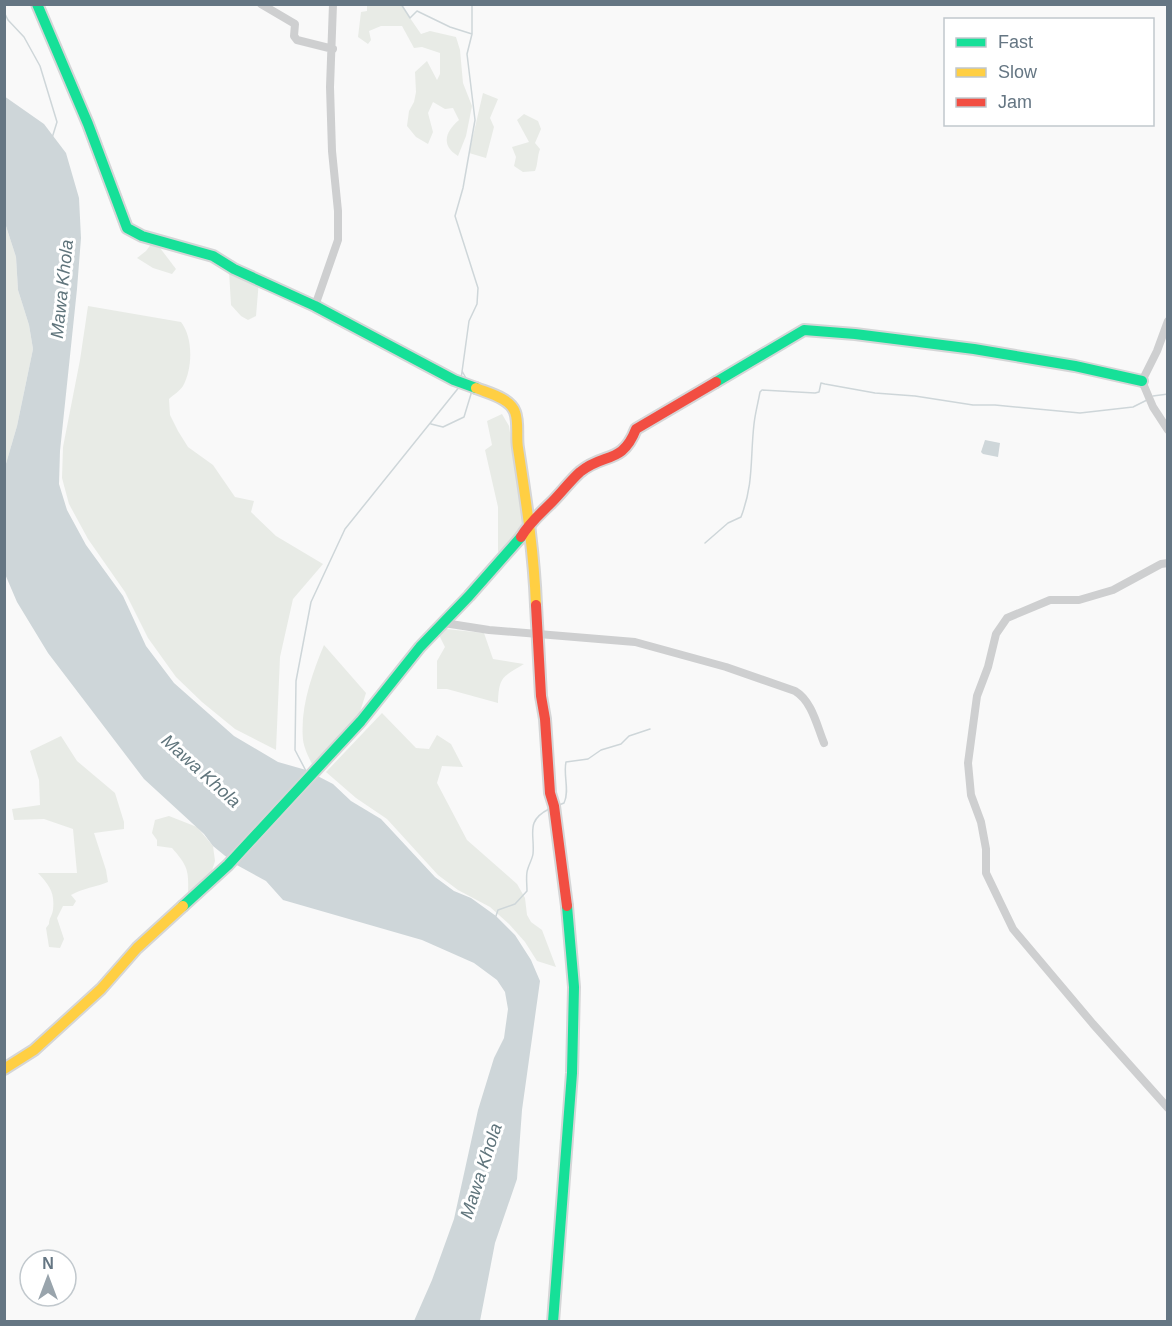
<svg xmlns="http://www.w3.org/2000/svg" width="1172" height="1326" viewBox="0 0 1172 1326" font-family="Arial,sans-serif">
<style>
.green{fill:#e8ebe6}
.water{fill:#ced6d9}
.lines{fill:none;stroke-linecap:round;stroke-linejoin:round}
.stream{stroke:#ced6d9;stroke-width:1.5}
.fast-casing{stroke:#d5d6d7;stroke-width:14}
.slow-casing{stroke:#d5d6d7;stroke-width:14}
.jam-casing{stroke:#d5d6d7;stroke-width:14}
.street{stroke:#cecfd0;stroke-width:8}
.fast{stroke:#16e098;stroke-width:10}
.slow{stroke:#ffcf43;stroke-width:10}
.jam{stroke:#f24e42;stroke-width:10}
.labels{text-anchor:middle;stroke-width:6;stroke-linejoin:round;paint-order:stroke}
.water-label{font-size:18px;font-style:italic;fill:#60757c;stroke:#fff}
</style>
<rect width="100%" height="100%" fill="#f9f9f9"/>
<path class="green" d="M 367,4 L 401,5 L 421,34 L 430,31 L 456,37 L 460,50 L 463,83 L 472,106 L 466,136 L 458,156 C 440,145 446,131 459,120 L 453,108 L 445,109 L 433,102 L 428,113 L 433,132 L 428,144 L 416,137 L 407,126 L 409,111 L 414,102 L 416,92 L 415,72 L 427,61 L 437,80 L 440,74 L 440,53 L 422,47 L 414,48 L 402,26 L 381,26 L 369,31 L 371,40 L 368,44 L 358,37 L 361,12 L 367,11 Z
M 483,93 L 498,99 L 490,118 L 494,127 L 486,158 L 469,153 Z
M 524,114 L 538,121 L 541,129 L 535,143 L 540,149 C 537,157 538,164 535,171 L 523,172 L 514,166 L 516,157 L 512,147 L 529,142 L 517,120 Z
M 5,223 L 16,257 L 18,290 L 29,325 L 33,349 L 17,426 L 5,467 Z
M 154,240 L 176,269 L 172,274 L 153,268 L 137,258 L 146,251 Z
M 229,271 L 259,280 L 256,316 L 248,320 L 241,316 L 231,305 Z
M 88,306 L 181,322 C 193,337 193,368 183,386 C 180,391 173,395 169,399 L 170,415 L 178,431 L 188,447 L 213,465 L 235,497 L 254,501 L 251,512 L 276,536 L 323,564 L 293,599 L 280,657 L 276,750 L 235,729 L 202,702 L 176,677 L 148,638 L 125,592 L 88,539 L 69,504 L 62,478 L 63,447 L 80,360 Z
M 502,414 L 509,426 L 524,527 L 507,549 L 498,552 L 498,507 L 485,450 L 492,445 L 487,421 Z
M 446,629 L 484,633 L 493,659 L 524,664 C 502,677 499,677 498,703 L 447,689 L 437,689 L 437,661 L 445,647 L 439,635 Z
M 324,645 L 366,693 L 359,715 L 313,766 C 309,758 304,748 303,740 C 300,707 312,674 324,645 Z
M 382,713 L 416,748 L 429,749 L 437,735 L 451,744 L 463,767 L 442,766 L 437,783 L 467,840 L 517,884 L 525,898 L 527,915 L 531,922 L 542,930 L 556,967 L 537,961 L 525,942 L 509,924 L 490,907 L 458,890 L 438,875 L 387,819 L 356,798 L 326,772 Z
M 61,736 L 77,761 L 115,793 L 124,822 L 124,829 L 94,833 L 106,870 L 108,882 C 96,887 83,888 71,895 L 76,901 L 73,906 L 63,906 L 57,918 L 64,939 L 60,948 L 49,947 L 46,928 L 49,924 C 49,918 52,916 53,910 C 55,892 49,885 38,873 L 77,873 L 73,829 L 44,819 L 14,820 L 12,809 L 40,805 L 39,780 L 30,751 Z
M 169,816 L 197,827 L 213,846 L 215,861 L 210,877 L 188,892 C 189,870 187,865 172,848 L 157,846 L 157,840 L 152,833 L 155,820 Z"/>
<path class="water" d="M 4,96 L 44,124 L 66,153 L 79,198 L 81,238 L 77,289 L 60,451 L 59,484 L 67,510 L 86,545 L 123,596 L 146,646 L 174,683 L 234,736 L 278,762 L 306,770 L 333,784 L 351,801 L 381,819 L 435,877 L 454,891 L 471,898 L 496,916 L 515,935 L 531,960 L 540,981 L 522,1110 L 517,1179 L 495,1243 L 480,1321 L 414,1321 L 432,1280 L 454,1219 L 478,1110 L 494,1058 L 504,1038 L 508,1009 L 505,992 L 497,980 L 474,963 L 422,940 L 283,900 L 266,881 L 235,864 L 213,846 L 204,834 L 144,779 L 48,653 L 17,602 L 5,574 L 5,467 L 17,426 L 33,349 L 29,325 L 18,290 L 16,257 L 5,223 Z
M 985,440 L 1000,443 L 998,457 L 983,454 L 981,452 Z"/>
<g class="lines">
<path class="stream" d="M 401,4 L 410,18 L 417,11 L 450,27 L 472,34
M 4,12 L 8,20 L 24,37 L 40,66 L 57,122 L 52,138
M 462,371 L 467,380
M 461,379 L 469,321 L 477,304 L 478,288 L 455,216 L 463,188 L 475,120 L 467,54 L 472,34 L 472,4
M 1153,396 L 1168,394
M 431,424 L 443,427 L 464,417 L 471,394 L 470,390
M 705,543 L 728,523 L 741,517 C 754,483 750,459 754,424 C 755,414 758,403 760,392 L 762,390 L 815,393 L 819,392 L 821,383 L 825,384 L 875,393 L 915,396 L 973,405 L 995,405 L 1080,413 L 1133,407 L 1147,400
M 306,771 L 295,750 L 296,681 L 311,602 L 345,529 L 460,386
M 559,805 L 564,803 C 570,791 563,775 566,762 L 588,759 L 601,750 L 621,744 L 629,736 L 650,729
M 496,916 L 498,910 L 515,904 L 527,891 C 527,885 526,878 527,872 C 528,866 532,860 533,854 C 535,834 525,821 549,809"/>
<defs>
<path id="fast" d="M 37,4 L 88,124 L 127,228 L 142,236 L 213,256 L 234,269 L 315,306 L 454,380 L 476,388
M 716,382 L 804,330 L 855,334 L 974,349 L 1075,366 L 1142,381
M 183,906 L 228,865 L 361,721 L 420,647 L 469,596 L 521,537
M 553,1322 L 572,1073 L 574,987 L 567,906"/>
<path id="slow" d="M 476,388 C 488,393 510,398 515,412 C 519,422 516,437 518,448 C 526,501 534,552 536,605
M 4,1069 L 34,1050 L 101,989 L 137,948 L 183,906"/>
<path id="jam" d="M 521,537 C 529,523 540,514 552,502 C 561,493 570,481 580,472 C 604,452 622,465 636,429 L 716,382
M 536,605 L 541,696 L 545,719 L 550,793 L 554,806 L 567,906"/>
</defs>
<use href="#fast" class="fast-casing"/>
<use href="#slow" class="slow-casing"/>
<use href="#jam" class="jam-casing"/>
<path class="street" d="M 261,4 L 295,24 L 294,36 L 297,40 L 333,49
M 315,306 L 338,240 L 338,211 L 332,151 L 330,87 L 333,4
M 1168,321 L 1157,351 L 1142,381 L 1153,407 L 1168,430
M 1168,563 L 1161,564 L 1113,590 L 1079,600 L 1050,600 L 1007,618 L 996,634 L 988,667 L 977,696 L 968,763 L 971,795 L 981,822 L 986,849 L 986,873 L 1013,929 L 1093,1024 L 1168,1108
M 444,623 L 489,630 L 635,642 L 726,667 L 795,691 C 812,701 817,726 824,743"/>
<use href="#fast" class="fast"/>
<use href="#slow" class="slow"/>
<use href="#jam" class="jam"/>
</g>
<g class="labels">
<g class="water-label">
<text transform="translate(62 289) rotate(-84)" y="6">Mawa Khola</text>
<text transform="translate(201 771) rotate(42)" y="6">Mawa Khola</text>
<text transform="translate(481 1171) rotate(-72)" y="6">Mawa Khola</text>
</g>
</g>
<rect width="1172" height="1326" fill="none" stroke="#657683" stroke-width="12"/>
<rect x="944" y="18" width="210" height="108" fill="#ffffff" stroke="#c1c8cd" stroke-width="1.5"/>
<rect x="956" y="38" width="30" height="9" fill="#16e098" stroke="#c1c8cd" stroke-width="1.5"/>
<text x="998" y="48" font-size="18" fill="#657683">Fast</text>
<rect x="956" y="68" width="30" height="9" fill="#ffcf43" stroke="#c1c8cd" stroke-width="1.5"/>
<text x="998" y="78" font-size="18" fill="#657683">Slow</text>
<rect x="956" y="98" width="30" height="9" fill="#f24e42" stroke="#c1c8cd" stroke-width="1.5"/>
<text x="998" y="108" font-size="18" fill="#657683">Jam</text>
<g transform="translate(48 1278)"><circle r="28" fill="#ffffff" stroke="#c1c8cd" stroke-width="1.5"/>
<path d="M0-4.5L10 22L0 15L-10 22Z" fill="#99a4ac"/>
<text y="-9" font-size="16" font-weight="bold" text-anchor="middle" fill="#657683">N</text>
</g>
</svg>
